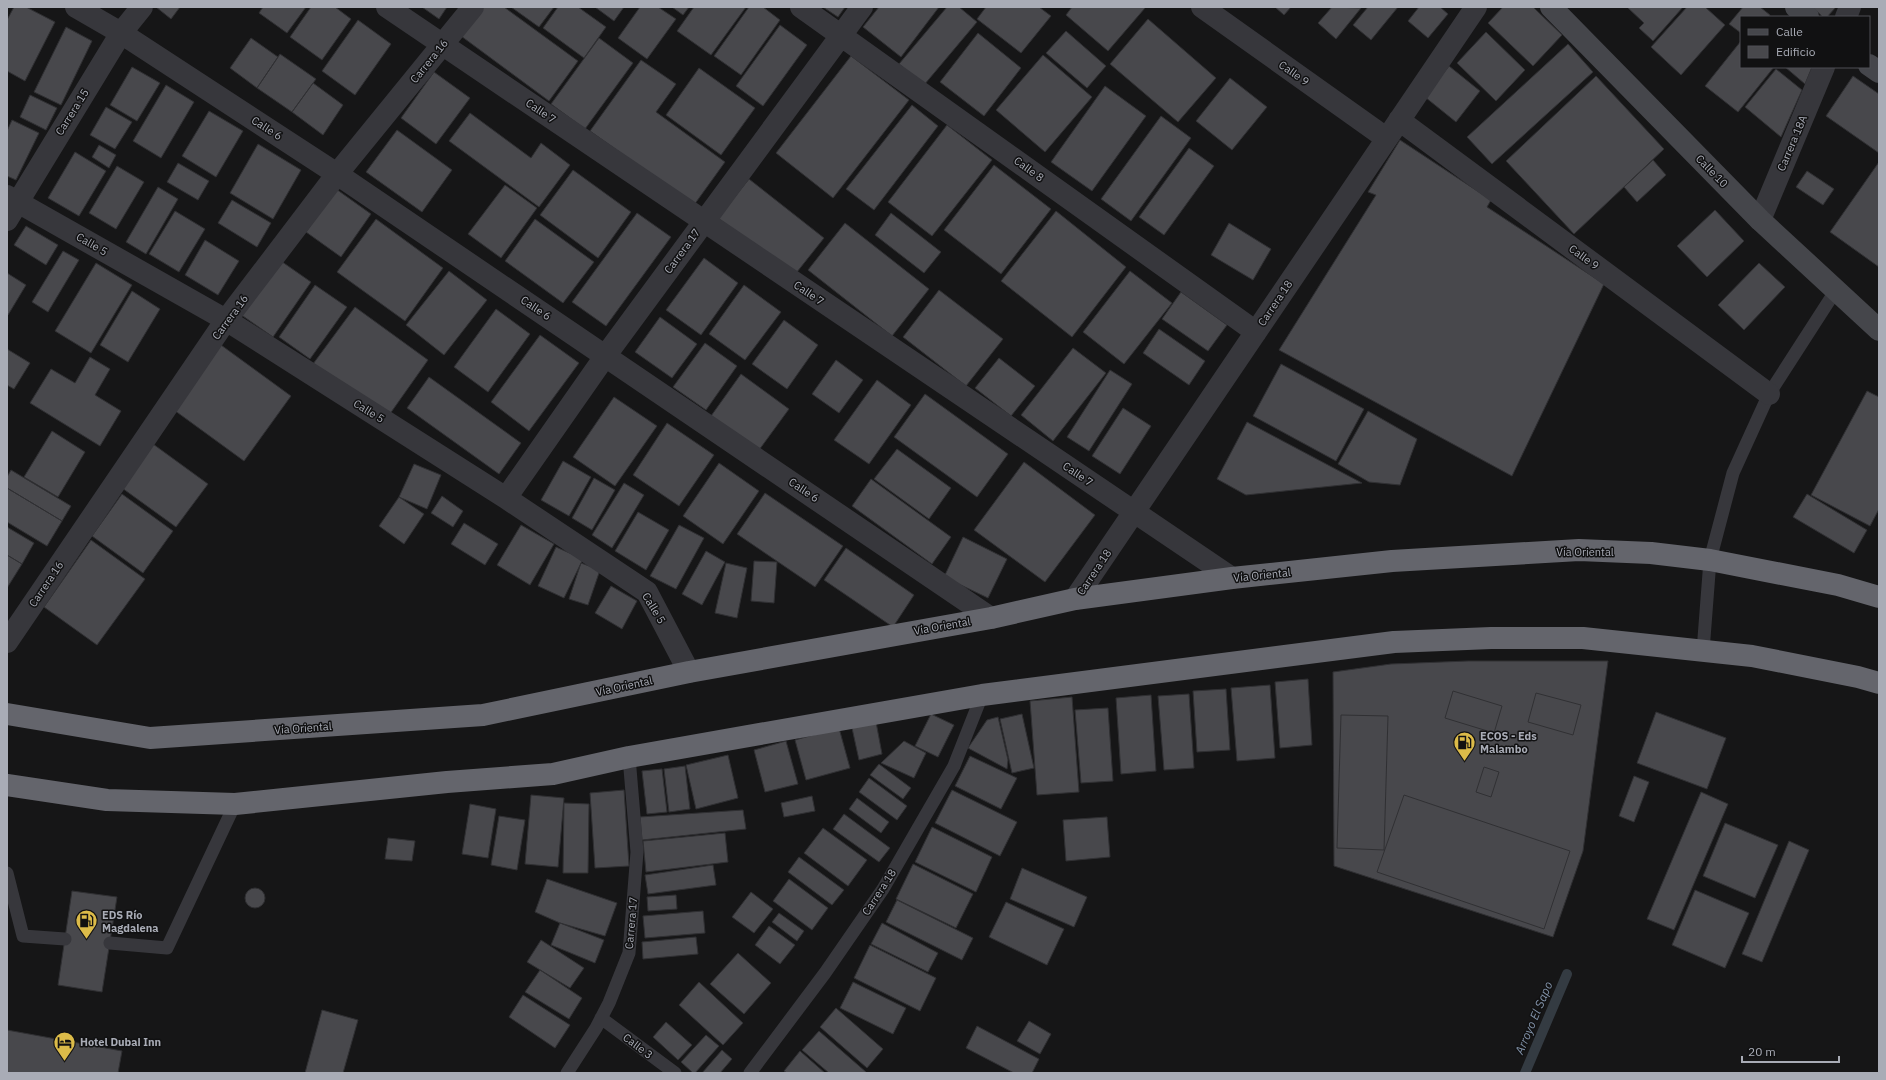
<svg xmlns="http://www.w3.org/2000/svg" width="1886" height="1080" viewBox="0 0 1886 1080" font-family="'IBM Plex Sans',sans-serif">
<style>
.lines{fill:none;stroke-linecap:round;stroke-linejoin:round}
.stream{stroke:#343b42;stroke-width:10}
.building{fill:#48484c;stroke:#303033}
.lane{stroke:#37373c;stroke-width:13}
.street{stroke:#37373c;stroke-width:22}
.secondary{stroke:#45464b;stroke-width:22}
.highway{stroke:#64656c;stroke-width:22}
.labels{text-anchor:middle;stroke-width:3;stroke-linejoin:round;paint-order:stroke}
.street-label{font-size:11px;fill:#a9acb6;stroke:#111112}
.poi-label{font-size:11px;font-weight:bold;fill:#a9acb6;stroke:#111112;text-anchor:start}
.water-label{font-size:12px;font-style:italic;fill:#8495ac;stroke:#111112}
</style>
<rect width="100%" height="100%" fill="#161617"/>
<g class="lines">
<path class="stream" d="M 1525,1073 L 1567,974"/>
</g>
<path class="building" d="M 14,7 L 26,7 L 55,22 L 25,81 L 7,71 L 7,20 Z
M 156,7 L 180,7 L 171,19 Z
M 263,7 L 306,7 L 287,33 L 259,13 Z
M 311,7 L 335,7 L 351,19 L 322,60 L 290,37 Z
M 422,7 L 447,7 L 439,19 Z
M 482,7 L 504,7 L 578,61 L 549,101 L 461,36 Z
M 511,7 L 554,7 L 539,27 Z
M 558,7 L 578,7 L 606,27 L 584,58 L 543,28 Z
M 595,7 L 624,7 L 614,21 Z
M 640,7 L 658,7 L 676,19 L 647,59 L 618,38 Z
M 672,7 L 689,7 L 683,15 Z
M 694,7 L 746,7 L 711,55 L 677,31 Z
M 749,7 L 763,7 L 780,20 L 741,75 L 714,56 Z
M 823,7 L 845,7 L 838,17 Z
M 879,7 L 939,7 L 901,57 L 863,27 Z
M 947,7 L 959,7 L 977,22 L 924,85 L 899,64 Z
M 986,7 L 1039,7 L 1051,16 L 1021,53 L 977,19 Z
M 1072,7 L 1143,7 L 1145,8 L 1108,51 L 1066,15 Z
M 1275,7 L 1291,7 L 1284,15 Z
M 1332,7 L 1361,8 L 1336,39 L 1318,23 Z
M 1368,7 L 1398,7 L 1371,40 L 1353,25 Z
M 1419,7 L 1440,7 L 1448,14 L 1428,38 L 1408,21 Z
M 1503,7 L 1533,7 L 1562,35 L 1533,66 L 1488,23 Z
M 1627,7 L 1683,7 L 1653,41 L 1639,28 L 1644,23 Z
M 1687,7 L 1705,7 L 1725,25 L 1681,75 L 1651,47 Z
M 1743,7 L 1760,7 L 1770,15 L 1769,17 L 1741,17 L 1741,33 L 1729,24 Z
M 1812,7 L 1836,7 L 1827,17 L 1823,17 Z
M 1148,19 L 1216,78 L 1178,122 L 1110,64 Z
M 358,20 L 391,44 L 355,95 L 322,71 Z
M 780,25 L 807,45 L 763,106 L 736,86 Z
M 66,27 L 92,41 L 61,105 L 34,92 Z
M 1066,31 L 1106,66 L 1087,88 L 1046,53 Z
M 1486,32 L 1525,70 L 1496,101 L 1457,63 Z
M 978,33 L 1021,68 L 984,116 L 940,82 Z
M 251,38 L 278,57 L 257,88 L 230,68 Z
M 599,38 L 633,63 L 585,129 L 551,104 Z
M 1741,41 L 1741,67 L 1774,67 L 1738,112 L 1705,86 Z
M 1568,44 L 1593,72 L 1492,164 L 1467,137 Z
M 280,54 L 316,79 L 292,112 L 257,88 Z
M 1043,55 L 1092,97 L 1045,152 L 996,110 Z
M 851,56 L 909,100 L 833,198 L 776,153 Z
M 641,60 L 676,84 L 656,112 L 725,162 L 694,205 L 590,131 Z
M 1449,66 L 1480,91 L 1456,122 L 1425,97 Z
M 132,67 L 160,83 L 137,121 L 110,105 Z
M 1785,67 L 1812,67 L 1805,84 Z
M 699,68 L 755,108 L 721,155 L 666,115 Z
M 1776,69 L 1802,90 L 1781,137 L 1745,107 Z
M 434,72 L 470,98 L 436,144 L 401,118 Z
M 1596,76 L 1664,149 L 1574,234 L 1506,161 Z
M 1853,76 L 1879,94 L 1879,153 L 1826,116 Z
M 1230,78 L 1267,107 L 1232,150 L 1196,121 Z
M 313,83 L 343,105 L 323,135 L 292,112 Z
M 166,85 L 194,102 L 161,158 L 133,141 Z
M 1105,86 L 1146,116 L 1092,191 L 1051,162 Z
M 30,95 L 57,108 L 46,130 L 20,117 Z
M 912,105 L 938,126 L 874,210 L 846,189 Z
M 106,107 L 132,122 L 115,149 L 90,135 Z
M 209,111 L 243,131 L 216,177 L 182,156 Z
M 470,113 L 531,158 L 541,143 L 570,165 L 539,207 L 449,141 Z
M 1161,116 L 1191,138 L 1131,221 L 1101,199 Z
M 12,120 L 39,133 L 16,180 L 7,176 L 7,131 Z
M 947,125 L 992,160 L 932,236 L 888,202 Z
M 397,130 L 452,170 L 422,212 L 366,172 Z
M 1400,140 L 1491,200 L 1487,207 L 1604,284 L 1512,476 L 1279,350 L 1376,195 L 1368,192 Z
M 258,144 L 301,170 L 273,219 L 230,193 Z
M 99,145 L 116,155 L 109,168 L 92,157 Z
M 1189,148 L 1214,166 L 1164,235 L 1139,217 Z
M 75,152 L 106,171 L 79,216 L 48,198 Z
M 1653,160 L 1666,175 L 1637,202 L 1624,187 Z
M 1879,162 L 1879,267 L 1830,232 Z
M 178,163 L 209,181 L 198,200 L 167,182 Z
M 994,165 L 1051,209 L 1001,274 L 944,230 Z
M 117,166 L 144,182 L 116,229 L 89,213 Z
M 573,170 L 631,212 L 598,258 L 540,215 Z
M 1807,171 L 1834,189 L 1823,205 L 1796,187 Z
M 749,179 L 824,238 L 793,277 L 718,218 Z
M 505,185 L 537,208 L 501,258 L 468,234 Z
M 158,187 L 178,199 L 146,254 L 126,242 Z
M 336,189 L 371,214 L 341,257 L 306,232 Z
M 232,200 L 271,223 L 257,247 L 218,223 Z
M 1715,210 L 1744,241 L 1707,277 L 1677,246 Z
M 175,211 L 205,229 L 179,272 L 149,254 Z
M 1056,211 L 1126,267 L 1072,337 L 1001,281 Z
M 637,213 L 671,237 L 606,326 L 572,302 Z
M 891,213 L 941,252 L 924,273 L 875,235 Z
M 376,219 L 443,268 L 405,321 L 337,272 Z
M 535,219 L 594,262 L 563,303 L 505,261 Z
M 845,223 L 929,289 L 892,336 L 808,270 Z
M 1229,223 L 1271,249 L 1253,280 L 1211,255 Z
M 26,226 L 58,245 L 46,265 L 14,245 Z
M 205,240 L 239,261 L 218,295 L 185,275 Z
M 63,251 L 79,260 L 48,312 L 32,302 Z
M 704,258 L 738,283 L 701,335 L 666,310 Z
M 278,259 L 311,282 L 273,337 L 240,314 Z
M 96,263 L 132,285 L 91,353 L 55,331 Z
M 1759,263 L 1785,287 L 1744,330 L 1718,305 Z
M 449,271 L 487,300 L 444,355 L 406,325 Z
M 1130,271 L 1172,303 L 1124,364 L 1083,332 Z
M 7,273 L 26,285 L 8,315 L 7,315 Z
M 315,285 L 347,307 L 310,359 L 279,337 Z
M 744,285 L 781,312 L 745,360 L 709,334 Z
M 939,290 L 1003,339 L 966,386 L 903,337 Z
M 132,291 L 160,309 L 128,362 L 100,345 Z
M 1181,292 L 1227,325 L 1208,351 L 1162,319 Z
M 355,307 L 428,360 L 387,418 L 313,364 Z
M 496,309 L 530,334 L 488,392 L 454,367 Z
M 660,317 L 697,344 L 672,378 L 635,352 Z
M 784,320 L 818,345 L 787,389 L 752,364 Z
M 1159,329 L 1205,361 L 1189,385 L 1143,353 Z
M 540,335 L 579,363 L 529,431 L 491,402 Z
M 705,343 L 737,366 L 706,410 L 673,387 Z
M 221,345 L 291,396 L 244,461 L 174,410 Z
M 1073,348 L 1106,373 L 1053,441 L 1021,415 Z
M 7,349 L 30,363 L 14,389 L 7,385 Z
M 90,357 L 110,369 L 95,395 L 121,411 L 100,446 L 30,403 L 51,369 L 75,383 Z
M 999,358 L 1035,386 L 1011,416 L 975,388 Z
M 836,360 L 863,380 L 839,413 L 812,394 Z
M 1281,364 L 1364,409 L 1336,461 L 1253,416 Z
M 1110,370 L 1132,384 L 1089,451 L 1067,437 Z
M 741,374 L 789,409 L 759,450 L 711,416 Z
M 429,377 L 521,443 L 499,474 L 407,408 Z
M 877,380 L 911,405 L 869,464 L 834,440 Z
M 1867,391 L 1879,397 L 1879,509 L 1870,526 L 1811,495 Z
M 925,394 L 1008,454 L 977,497 L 894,437 Z
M 614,397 L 657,426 L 615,486 L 573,457 Z
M 1123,408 L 1151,426 L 1120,474 L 1092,456 Z
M 1368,411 L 1417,439 L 1400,485 L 1369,482 L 1338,464 Z
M 1247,422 L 1362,483 L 1246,495 L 1217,479 Z
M 667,423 L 714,455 L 679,506 L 633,475 Z
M 52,431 L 85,452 L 58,497 L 24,477 Z
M 153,444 L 208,484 L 176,527 L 122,488 Z
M 897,449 L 951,488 L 929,519 L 874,479 Z
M 563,461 L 591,477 L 569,516 L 541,500 Z
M 1024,462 L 1095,515 L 1045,582 L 974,530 Z
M 719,463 L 759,491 L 723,544 L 683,516 Z
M 414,464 L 441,475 L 427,509 L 399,497 Z
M 11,470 L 71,506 L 62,521 L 7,488 L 7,477 Z
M 594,478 L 615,490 L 592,530 L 572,518 Z
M 871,479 L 951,537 L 932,564 L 852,506 Z
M 624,483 L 644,495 L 612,548 L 592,535 Z
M 7,488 L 62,521 L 47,546 L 7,522 Z
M 765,493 L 843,546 L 815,587 L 737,534 Z
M 122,494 L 173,531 L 143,573 L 92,536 Z
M 1807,494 L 1867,530 L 1854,553 L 1793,517 Z
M 442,496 L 463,511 L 453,527 L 431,513 Z
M 399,497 L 424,514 L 404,544 L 379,526 Z
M 638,512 L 669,530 L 646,570 L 615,551 Z
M 464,523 L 498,544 L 485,565 L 451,544 Z
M 521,525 L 554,544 L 530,585 L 497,565 Z
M 679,525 L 704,538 L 676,589 L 650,576 Z
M 7,527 L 34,543 L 22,564 L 7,555 Z
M 963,537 L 1007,559 L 988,598 L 944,577 Z
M 91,540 L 145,579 L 97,645 L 44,607 Z
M 556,547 L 583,559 L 564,598 L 538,586 Z
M 846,548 L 914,595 L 893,627 L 824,580 Z
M 706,551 L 725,562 L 702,605 L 682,594 Z
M 7,555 L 22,564 L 7,588 Z
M 754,561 L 777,562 L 774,603 L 751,601 Z
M 581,563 L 600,570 L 588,605 L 569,599 Z
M 726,563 L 747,568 L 737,618 L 715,613 Z
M 611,586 L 637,601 L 622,629 L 595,613 Z
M 1468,661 L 1608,661 L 1583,851 L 1553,937 L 1334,866 L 1333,672 L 1391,664 Z
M 1308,679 L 1312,745 L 1280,748 L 1275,682 Z
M 1270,685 L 1275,758 L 1237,761 L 1231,688 Z
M 1226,689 L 1230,750 L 1197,752 L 1193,691 Z
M 1453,691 L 1502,706 L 1494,733 L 1445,718 Z
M 1536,693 L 1581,705 L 1573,735 L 1528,722 Z
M 1189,694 L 1194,768 L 1164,770 L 1158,696 Z
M 1151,695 L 1156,771 L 1121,774 L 1116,698 Z
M 1072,697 L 1079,792 L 1037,795 L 1030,701 Z
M 1108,708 L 1113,781 L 1081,783 L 1075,710 Z
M 1656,712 L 1726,738 L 1707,789 L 1637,763 Z
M 931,714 L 954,725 L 938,757 L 915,746 Z
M 1022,714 L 1034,768 L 1012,773 L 1000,719 Z
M 1341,715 L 1388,716 L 1384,850 L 1337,848 Z
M 998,717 L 1008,760 L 1007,769 L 968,748 L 987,720 Z
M 876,722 L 882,754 L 859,760 L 852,728 Z
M 839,728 L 850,768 L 806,780 L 795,740 Z
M 786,741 L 798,784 L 765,792 L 754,750 Z
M 904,741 L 926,753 L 914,778 L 881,763 Z
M 728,755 L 738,798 L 696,809 L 686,765 Z
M 970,756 L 1017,778 L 1001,809 L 955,786 Z
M 879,764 L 911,788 L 903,799 L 870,775 Z
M 685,766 L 690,809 L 669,812 L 664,769 Z
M 1484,767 L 1499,772 L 1491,797 L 1476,792 Z
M 662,769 L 667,812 L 647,814 L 642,771 Z
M 1634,776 L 1649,782 L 1634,822 L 1619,816 Z
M 869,778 L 907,806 L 897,820 L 859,792 Z
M 624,790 L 629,866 L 595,868 L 590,793 Z
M 952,790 L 1017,822 L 1000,856 L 935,823 Z
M 1701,792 L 1728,804 L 1674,930 L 1647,919 Z
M 531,795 L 564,798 L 558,867 L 525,864 Z
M 1404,795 L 1570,851 L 1544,929 L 1377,872 Z
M 812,796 L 815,811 L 784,817 L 781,803 Z
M 857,798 L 889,822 L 881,833 L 849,809 Z
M 564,803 L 589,804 L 588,873 L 563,873 Z
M 470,804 L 496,809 L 488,858 L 462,854 Z
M 743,810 L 746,829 L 642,840 L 640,817 Z
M 844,814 L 890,848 L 879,862 L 833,829 Z
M 499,816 L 525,820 L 517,870 L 491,865 Z
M 1107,817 L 1110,857 L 1066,861 L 1063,820 Z
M 1725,823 L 1778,845 L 1755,898 L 1703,876 Z
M 932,827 L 992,857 L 976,892 L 915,862 Z
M 823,828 L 867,860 L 848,886 L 804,853 Z
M 725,833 L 728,862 L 646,872 L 643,841 Z
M 388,838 L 415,841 L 412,861 L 385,859 Z
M 1789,841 L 1809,850 L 1762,962 L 1742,954 Z
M 799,857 L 844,890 L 832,905 L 788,872 Z
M 913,864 L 973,894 L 956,928 L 896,899 Z
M 713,865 L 716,885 L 648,894 L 645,875 Z
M 1022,868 L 1087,897 L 1074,927 L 1010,899 Z
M 547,879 L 617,903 L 605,936 L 560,923 L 535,912 Z
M 789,879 L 828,908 L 812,930 L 773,901 Z
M245 898a10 10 0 1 1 20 0a10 10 0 1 1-20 0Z
M 1695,890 L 1749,913 L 1725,968 L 1672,945 Z
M 72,891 L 117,897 L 102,992 L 58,985 Z
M 751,892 L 773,909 L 754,933 L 732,917 Z
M 676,895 L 677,909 L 648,911 L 647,897 Z
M 897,900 L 973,938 L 962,960 L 886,922 Z
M 1006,902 L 1064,929 L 1047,965 L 989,937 Z
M 703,911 L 705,933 L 645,938 L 643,916 Z
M 779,913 L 804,931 L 797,941 L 772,922 Z
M 560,923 L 604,940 L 595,963 L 551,945 Z
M 882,923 L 938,953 L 928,972 L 871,944 Z
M 769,926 L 795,945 L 780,964 L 755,945 Z
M 696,937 L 698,954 L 643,959 L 642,942 Z
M 541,940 L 584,968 L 570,988 L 527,962 Z
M 870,945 L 936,978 L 920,1011 L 854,978 Z
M 738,953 L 771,983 L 744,1014 L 710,984 Z
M 540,970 L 582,998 L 569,1019 L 525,992 Z
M 699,982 L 743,1023 L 723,1045 L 679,1005 Z
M 853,982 L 906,1008 L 893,1034 L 840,1008 Z
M 523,995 L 570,1025 L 555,1048 L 509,1017 Z
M 836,1008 L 883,1049 L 867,1068 L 820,1027 Z
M 322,1010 L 358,1020 L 343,1073 L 305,1073 Z
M 1029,1021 L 1051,1034 L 1040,1054 L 1017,1041 Z
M 666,1022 L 692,1045 L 678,1060 L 653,1037 Z
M 977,1026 L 1039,1059 L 1032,1073 L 1014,1073 L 966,1048 Z
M 7,1030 L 122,1051 L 118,1073 L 7,1073 Z
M 819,1031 L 866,1072 L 865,1073 L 829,1073 L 802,1050 Z
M 706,1035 L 719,1046 L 695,1073 L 693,1073 L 681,1062 Z
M 722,1050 L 732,1059 L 720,1073 L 702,1073 Z
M 800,1051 L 825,1073 L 787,1073 L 784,1071 Z"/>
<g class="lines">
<path class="lane" d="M 1703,651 L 1710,560 L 1733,473 L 1769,394 L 1836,290
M 7,873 L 23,936 L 65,939
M 110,943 L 167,948 L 235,804
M 601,1018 L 675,1073
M 567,1073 L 596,1028 L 609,1003 L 629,953 L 637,852 L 629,757
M 750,1073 L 825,973 L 883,889 L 954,766 L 982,695"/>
<path class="street" d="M 76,7 L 121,33 L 337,174 L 991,618
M 387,7 L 1232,578
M 801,7 L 1256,332
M 1202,7 L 1386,138
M 1846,17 L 1850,7
M 1399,120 L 1769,394
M 7,196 L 226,320 L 506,498 L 647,592 L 689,672
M 7,220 L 121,33 L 142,7
M 1760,220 L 1824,67
M 506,498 L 606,355 L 862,7
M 1075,599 L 1476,7
M 7,642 L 226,320 L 337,174 L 473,7"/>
<path class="secondary" d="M 1551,7 L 1760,220 L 1879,330
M 1796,7 L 1808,17
M 1869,65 L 1879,72"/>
<path class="highway" d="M 7,714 L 150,738 L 483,715 L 689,672 L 991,618 L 1075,599 L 1232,578 L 1392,561 L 1579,550 L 1651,553 L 1710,560 L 1838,585 L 1879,597
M 7,785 L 107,800 L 235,804 L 447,782 L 553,774 L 629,757 L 982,695 L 1394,642 L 1491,638 L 1583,638 L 1752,656 L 1858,677 L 1879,683"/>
</g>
<defs>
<symbol id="fuel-pin" viewBox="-11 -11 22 30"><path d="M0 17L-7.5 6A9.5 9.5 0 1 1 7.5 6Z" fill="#dcbb49" stroke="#111112"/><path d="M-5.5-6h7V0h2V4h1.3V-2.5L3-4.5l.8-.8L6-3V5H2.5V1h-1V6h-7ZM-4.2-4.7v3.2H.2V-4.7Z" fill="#111"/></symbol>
<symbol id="hotel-pin" viewBox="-11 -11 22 30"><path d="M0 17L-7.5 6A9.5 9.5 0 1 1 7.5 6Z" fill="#dcbb49" stroke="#111112"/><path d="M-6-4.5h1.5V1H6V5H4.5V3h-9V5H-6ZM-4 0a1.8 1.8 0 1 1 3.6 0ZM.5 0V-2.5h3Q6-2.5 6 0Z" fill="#111"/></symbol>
</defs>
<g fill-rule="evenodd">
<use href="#fuel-pin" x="1452" y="730" width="25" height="34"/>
<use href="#fuel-pin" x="74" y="908" width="25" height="34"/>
<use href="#hotel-pin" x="52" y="1030" width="25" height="34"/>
</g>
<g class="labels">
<g class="street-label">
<text transform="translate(429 61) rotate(-51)" y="4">Carrera 16</text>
<text transform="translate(1294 73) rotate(35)" y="4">Calle 9</text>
<text transform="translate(541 111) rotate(34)" y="4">Calle 7</text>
<text transform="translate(72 112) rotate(-58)" y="4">Carrera 15</text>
<text transform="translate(267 128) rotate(33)" y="4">Calle 6</text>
<text transform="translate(1792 143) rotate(-67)" y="4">Carrera 18A</text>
<text transform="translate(1029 169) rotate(36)" y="4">Calle 8</text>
<text transform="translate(1712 171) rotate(46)" y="4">Calle 10</text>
<text transform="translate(92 244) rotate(30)" y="4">Calle 5</text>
<text transform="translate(682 251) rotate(-54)" y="4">Carrera 17</text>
<text transform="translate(1584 257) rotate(36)" y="4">Calle 9</text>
<text transform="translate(809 293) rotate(34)" y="4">Calle 7</text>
<text transform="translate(1275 303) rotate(-56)" y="4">Carrera 18</text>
<text transform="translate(536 308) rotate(34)" y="4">Calle 6</text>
<text transform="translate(230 317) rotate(-54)" y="4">Carrera 16</text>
<text transform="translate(369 411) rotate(32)" y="4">Calle 5</text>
<text transform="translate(1078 474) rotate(34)" y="4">Calle 7</text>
<text transform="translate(804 490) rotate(34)" y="4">Calle 6</text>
<text x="1585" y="556">Vía Oriental</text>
<text transform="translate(1094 572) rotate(-56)" y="4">Carrera 18</text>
<text transform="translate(1262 575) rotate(-6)" y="4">Vía Oriental</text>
<text transform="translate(46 584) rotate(-56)" y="4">Carrera 16</text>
<text transform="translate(654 608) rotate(59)" y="4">Calle 5</text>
<text transform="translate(942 626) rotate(-10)" y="4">Vía Oriental</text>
<text transform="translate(624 686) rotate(-12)" y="4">Vía Oriental</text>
<text transform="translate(303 728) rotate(-4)" y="4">Vía Oriental</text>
<text transform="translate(879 892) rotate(-57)" y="4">Carrera 18</text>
<text transform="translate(631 923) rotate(-85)" y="4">Carrera 17</text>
<text transform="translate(638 1046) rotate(37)" y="4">Calle 3</text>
</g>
<g class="poi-label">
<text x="1480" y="740">ECOS - Eds<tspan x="1480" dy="13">Malambo</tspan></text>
<text x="102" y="919">EDS Río<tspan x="102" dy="13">Magdalena</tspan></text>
<text x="80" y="1046">Hotel Dubai Inn</text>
</g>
<g class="water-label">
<text transform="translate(1534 1018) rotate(-67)" y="4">Arroyo El Sapo</text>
</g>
</g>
<rect width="1886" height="1080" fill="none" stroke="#a9acb6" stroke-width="16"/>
<rect x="1740" y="16" width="130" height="52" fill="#111112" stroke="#4e4f54"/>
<rect x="1748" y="29" width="20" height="6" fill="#45464b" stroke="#4e4f54"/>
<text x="1776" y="36" font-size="12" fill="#a9acb6">Calle</text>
<rect x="1748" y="46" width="20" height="12" fill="#48484c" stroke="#4e4f54"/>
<text x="1776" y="56" font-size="12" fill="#a9acb6">Edificio</text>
<path d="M1742 1056v6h97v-6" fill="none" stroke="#a9acb6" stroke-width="2"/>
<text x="1748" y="1056" font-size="12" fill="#a9acb6" stroke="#111112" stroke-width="3" paint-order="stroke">20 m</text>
</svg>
